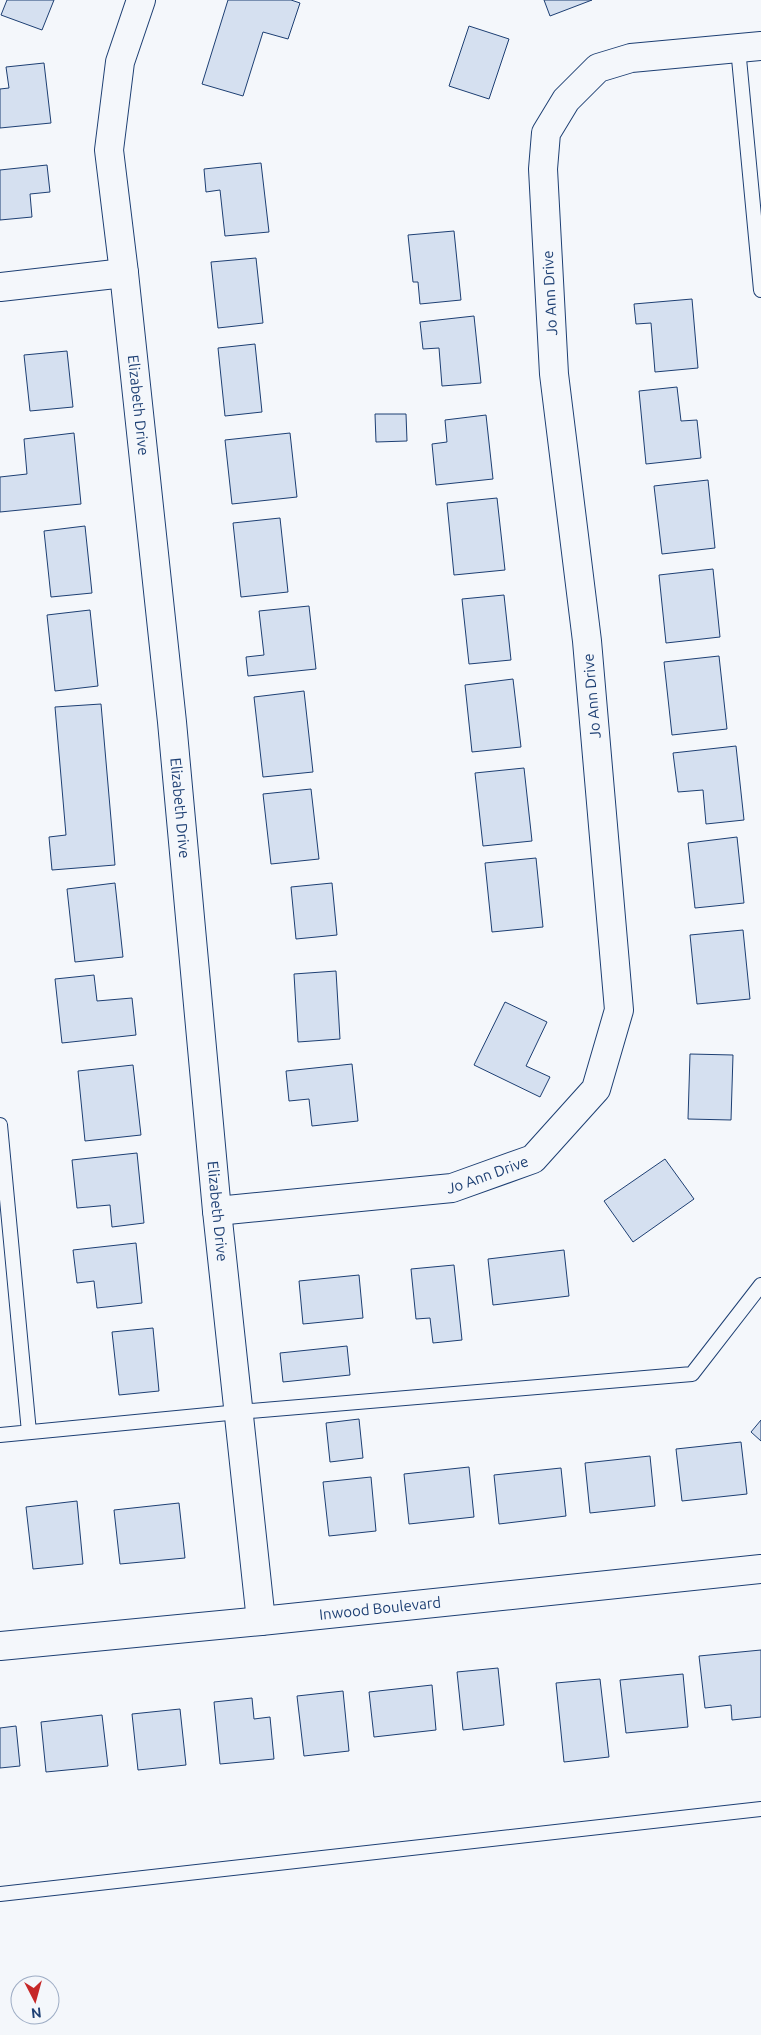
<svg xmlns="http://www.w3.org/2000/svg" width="761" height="2035" viewBox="0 0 761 2035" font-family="Ubuntu,sans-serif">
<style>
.building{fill:#d5e0f0;stroke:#1d3f73}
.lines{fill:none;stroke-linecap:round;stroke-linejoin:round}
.service-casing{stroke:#1d3f73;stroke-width:16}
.minor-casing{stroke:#1d3f73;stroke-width:30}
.service{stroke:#f4f7fb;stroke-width:14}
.minor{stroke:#f4f7fb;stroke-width:28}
.labels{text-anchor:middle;stroke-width:4;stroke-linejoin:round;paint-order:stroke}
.street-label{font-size:15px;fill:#1d3f73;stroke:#f4f7fb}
</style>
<rect width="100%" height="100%" fill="#f4f7fb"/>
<path class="building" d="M 7,0 L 54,0 L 42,30 L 1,15 Z
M 228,0 L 291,0 L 300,3 L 288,39 L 263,32 L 243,96 L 202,84 Z
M 544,0 L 592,0 L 550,16 Z
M 469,26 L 509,39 L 489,99 L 449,86 Z
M 44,63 L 51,123 L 0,128 L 0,89 L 9,88 L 6,67 Z
M 261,163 L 269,232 L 225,236 L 220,190 L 206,192 L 204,169 Z
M 47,165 L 50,192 L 30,194 L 32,217 L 0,220 L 0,170 Z
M 454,231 L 461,300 L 420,304 L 418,282 L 413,282 L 408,235 Z
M 256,258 L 263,323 L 218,328 L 211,262 Z
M 692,299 L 698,368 L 655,372 L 651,323 L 636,324 L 634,304 Z
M 474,316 L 481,383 L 442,386 L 439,348 L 423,349 L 420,322 Z
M 255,344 L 262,412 L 225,416 L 218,348 Z
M 67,351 L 73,407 L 30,411 L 24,355 Z
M 677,387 L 681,421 L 697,420 L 701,458 L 646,464 L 639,391 Z
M 375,414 L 406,414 L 407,441 L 376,442 Z
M 486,415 L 493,479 L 436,485 L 432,444 L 447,442 L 445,420 Z
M 74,433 L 81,504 L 0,512 L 0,477 L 27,474 L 24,439 Z
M 290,433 L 297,497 L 232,504 L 225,440 Z
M 708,480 L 715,548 L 662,554 L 654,486 Z
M 497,498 L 505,570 L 454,575 L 447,503 Z
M 280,518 L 288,592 L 241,597 L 233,523 Z
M 85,526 L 92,593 L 51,597 L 44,531 Z
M 713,569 L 720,637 L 666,643 L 659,575 Z
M 504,595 L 511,660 L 469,664 L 462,599 Z
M 309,606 L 316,669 L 248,676 L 246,657 L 264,655 L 259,611 Z
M 90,610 L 98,686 L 55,691 L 47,615 Z
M 719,656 L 727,729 L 672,735 L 664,662 Z
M 513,679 L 521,747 L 472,752 L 465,685 Z
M 304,691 L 313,772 L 263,777 L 254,697 Z
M 101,704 L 115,865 L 52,870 L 49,837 L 66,835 L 55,707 Z
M 736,746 L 744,820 L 706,824 L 703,790 L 678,792 L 673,753 Z
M 524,768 L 532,841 L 483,846 L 475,773 Z
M 311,789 L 319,859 L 271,864 L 263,794 Z
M 737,837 L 744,903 L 695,908 L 688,843 Z
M 536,858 L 543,927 L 492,932 L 485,863 Z
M 115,883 L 123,957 L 75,962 L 67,889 Z
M 332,883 L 337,935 L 296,939 L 291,887 Z
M 743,930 L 750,999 L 697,1004 L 690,935 Z
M 336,971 L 340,1039 L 298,1042 L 294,974 Z
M 94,975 L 97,1001 L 132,998 L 136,1035 L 62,1043 L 55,979 Z
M 505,1002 L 547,1022 L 526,1066 L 550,1077 L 540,1097 L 474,1065 Z
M 690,1054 L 733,1055 L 731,1120 L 688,1119 Z
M 352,1064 L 358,1121 L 312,1126 L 309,1099 L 289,1101 L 286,1071 Z
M 133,1065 L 141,1135 L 85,1141 L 78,1071 Z
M 137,1153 L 144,1223 L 112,1227 L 110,1205 L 77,1208 L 72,1160 Z
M 665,1159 L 694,1199 L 633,1242 L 604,1201 Z
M 136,1243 L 142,1303 L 97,1308 L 94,1281 L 77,1283 L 73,1250 Z
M 564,1250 L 569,1296 L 493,1305 L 488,1259 Z
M 454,1265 L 462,1340 L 433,1343 L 430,1318 L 416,1319 L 411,1269 Z
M 359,1275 L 363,1318 L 303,1324 L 299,1281 Z
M 153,1328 L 159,1391 L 119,1395 L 112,1332 Z
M 347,1346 L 350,1375 L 283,1382 L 280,1353 Z
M 359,1419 L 363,1458 L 330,1462 L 326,1423 Z
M 761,1420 L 761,1441 L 751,1432 Z
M 741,1442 L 747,1494 L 682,1501 L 676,1449 Z
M 650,1456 L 655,1506 L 590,1513 L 585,1463 Z
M 469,1467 L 474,1517 L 409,1524 L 404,1474 Z
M 561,1468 L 566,1516 L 499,1524 L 494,1475 Z
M 371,1477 L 376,1531 L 329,1536 L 323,1482 Z
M 77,1501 L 83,1564 L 33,1569 L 26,1507 Z
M 179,1503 L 185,1558 L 120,1564 L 114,1510 Z
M 761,1650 L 761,1717 L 732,1720 L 731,1705 L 705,1708 L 699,1656 Z
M 498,1668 L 504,1725 L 463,1730 L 457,1672 Z
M 683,1674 L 688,1727 L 626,1733 L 620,1680 Z
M 600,1679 L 609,1757 L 564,1762 L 556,1683 Z
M 432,1685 L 436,1730 L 374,1737 L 369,1692 Z
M 343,1691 L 349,1751 L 304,1756 L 297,1696 Z
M 252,1698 L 254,1719 L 270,1717 L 274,1759 L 220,1764 L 214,1702 Z
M 180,1709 L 186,1765 L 138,1770 L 132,1714 Z
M 102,1715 L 108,1766 L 46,1772 L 41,1722 Z
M 16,1726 L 20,1766 L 0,1768 L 0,1728 Z"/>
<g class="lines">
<defs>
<path id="service" d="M 738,48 L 761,290
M 0,1125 L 29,1432
M 0,1435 L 239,1412 L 692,1374 L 761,1285
M 0,1894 L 761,1809"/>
<g id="minor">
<path id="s1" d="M 141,0 L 120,62 L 109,150 L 124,273 L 172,722 L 217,1211 L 261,1621"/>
<path d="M 0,287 L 124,273"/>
<path id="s2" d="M 217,1211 L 452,1188 L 533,1159 L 596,1089 L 619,1010 L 587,641 L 554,374 L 543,169 L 546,133 L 566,100 L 598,68 L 631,58 L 761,46"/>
<path id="s3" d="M 0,1646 L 261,1621 L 761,1569"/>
</g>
</defs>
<use href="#service" class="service-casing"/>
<use href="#minor" class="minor-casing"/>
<use href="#service" class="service"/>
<use href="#minor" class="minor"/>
</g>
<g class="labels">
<g class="street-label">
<text transform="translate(550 293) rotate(-93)" y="5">Jo Ann Drive</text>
<text dy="5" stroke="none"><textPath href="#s1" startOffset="411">Elizabeth Drive</textPath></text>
<text transform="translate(592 696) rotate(-95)" y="5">Jo Ann Drive</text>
<text dy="5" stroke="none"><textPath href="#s1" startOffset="816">Elizabeth Drive</textPath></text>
<text dy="5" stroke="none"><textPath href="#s2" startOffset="274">Jo Ann Drive</textPath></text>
<text dy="5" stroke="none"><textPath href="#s1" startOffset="1221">Elizabeth Drive</textPath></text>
<text dy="5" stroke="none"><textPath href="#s3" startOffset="382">Inwood Boulevard</textPath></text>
</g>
</g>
<g transform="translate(35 2000) rotate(174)"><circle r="24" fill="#f4f7fb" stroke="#9eadc5"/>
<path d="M0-4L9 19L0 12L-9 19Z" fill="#c62828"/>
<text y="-8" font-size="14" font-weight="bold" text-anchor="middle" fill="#1d3f73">N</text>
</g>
</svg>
